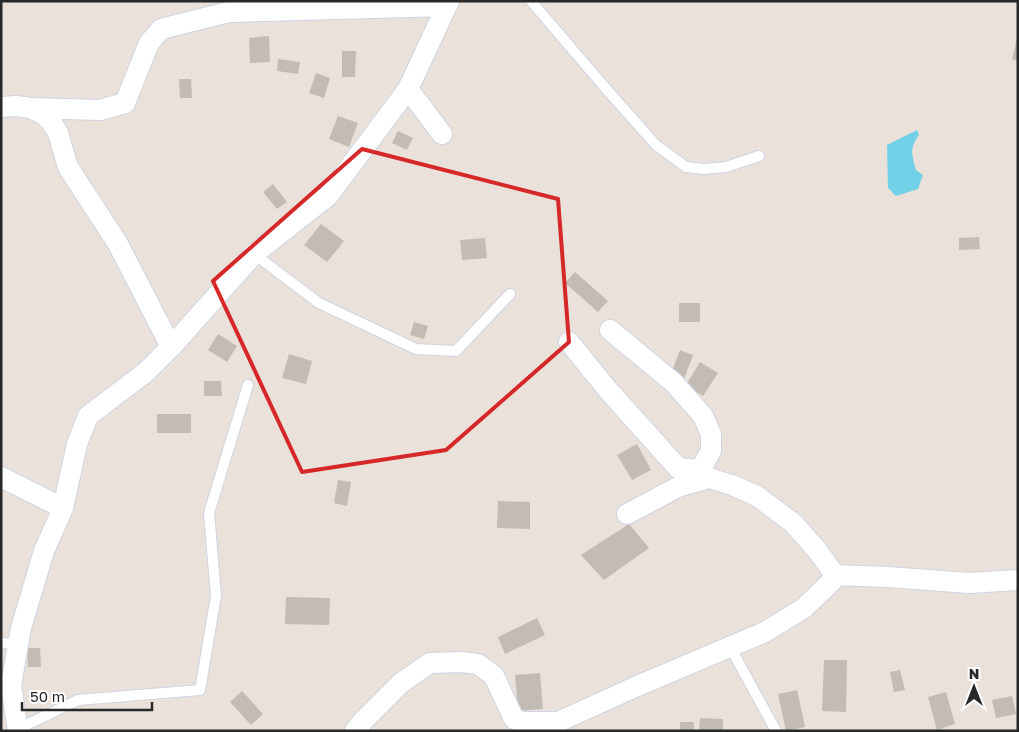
<svg xmlns="http://www.w3.org/2000/svg" width="1019" height="732" viewBox="0 0 1019 732" font-family="'Golos Text',sans-serif">
<style>
.water{fill:#72d1e6}
.building{fill:#c2bcb5}
.lines{fill:none;stroke-linecap:round;stroke-linejoin:round}
.lane-casing{stroke:#cfd4e0;stroke-width:12}
.street-casing{stroke:#cfd4e0;stroke-width:22}
.lane{stroke:#fff;stroke-width:10}
.street{stroke:#fff;stroke-width:20}
.marked{fill:none;stroke:#d62828;stroke-width:4;stroke-linejoin:round}
</style>
<rect width="100%" height="100%" fill="#e9e1da"/>
<path class="water" d="M 917,130 L 919,135 C 909,149 912,154 916,170 L 923,175 L 918,189 L 896,196 L 888,188 L 887,145 Z"/>
<path class="building" d="M 269,36 L 270,62 L 250,63 L 249,38 Z
M 1017,39 L 1018,39 L 1018,61 L 1012,59 Z
M 342,51 L 356,51 L 355,77 L 342,77 Z
M 278,59 L 300,62 L 298,74 L 277,71 Z
M 316,73 L 330,78 L 324,98 L 309,93 Z
M 179,79 L 191,79 L 192,98 L 180,98 Z
M 338,116 L 358,123 L 349,147 L 329,139 Z
M 398,131 L 413,138 L 407,150 L 392,143 Z
M 273,184 L 287,202 L 277,209 L 263,192 Z
M 321,224 L 344,241 L 327,262 L 304,245 Z
M 979,237 L 980,249 L 959,250 L 959,238 Z
M 485,238 L 487,258 L 462,260 L 460,240 Z
M 575,272 L 608,301 L 598,312 L 565,283 Z
M 679,303 L 700,303 L 700,322 L 679,322 Z
M 414,322 L 428,326 L 424,339 L 410,335 Z
M 218,334 L 237,346 L 227,362 L 208,350 Z
M 680,350 L 693,355 L 684,379 L 671,374 Z
M 289,354 L 312,361 L 306,384 L 282,378 Z
M 700,362 L 718,373 L 703,396 L 686,385 Z
M 204,381 L 221,381 L 222,396 L 204,396 Z
M 157,414 L 191,414 L 191,433 L 157,433 Z
M 637,444 L 651,470 L 632,480 L 617,455 Z
M 338,480 L 351,482 L 347,506 L 334,503 Z
M 498,501 L 530,502 L 530,529 L 497,528 Z
M 629,524 L 649,548 L 604,580 L 581,555 Z
M 286,597 L 330,598 L 329,625 L 285,624 Z
M 537,618 L 545,635 L 505,654 L 498,637 Z
M 27,648 L 40,648 L 41,667 L 28,667 Z
M 824,660 L 847,660 L 846,712 L 822,711 Z
M 900,670 L 905,690 L 894,692 L 890,672 Z
M 540,673 L 543,709 L 518,711 L 515,675 Z
M 797,690 L 805,727 L 786,731 L 778,694 Z
M 242,691 L 263,714 L 251,725 L 230,702 Z
M 946,692 L 955,724 L 937,730 L 928,697 Z
M 1012,696 L 1016,714 L 996,718 L 992,700 Z
M 700,718 L 723,719 L 723,731 L 699,731 Z
M 680,722 L 694,722 L 694,731 L 680,731 Z"/>
<g class="lines">
<defs>
<path id="lane" d="M 531,1 L 608,91 L 656,145 L 686,167 L 704,169 L 726,167 L 759,156
M 254,254 L 319,303 L 416,349 L 456,351 L 510,294
M 1,643 L 19,644
M 730,647 L 776,731
M 18,729 L 78,700 L 200,690 L 216,596 L 209,513 L 248,385"/>
<path id="street" d="M 408,89 L 442,134
M 1,107 L 16,106 L 30,108 L 43,114 L 52,123 L 58,133 L 68,167 L 118,244 L 171,347
M 30,108 L 100,110 L 125,103 L 149,43 L 161,29 L 229,12 L 447,6
M 610,330 L 674,383 L 703,416 L 711,434 L 711,451 L 700,470
M 1,477 L 63,508
M 627,514 L 678,487 L 709,478
M 835,575 L 888,577 L 969,583 L 1018,580
M 18,731 L 11,685 L 21,628 L 44,551 L 63,508 L 77,444 L 88,416 L 146,372 L 171,347 L 254,254 L 328,196 L 408,89 L 449,1
M 355,731 L 363,721 L 401,683 L 430,663 L 461,662 L 478,664 L 494,676 L 514,719 L 523,722 L 558,722 L 635,687 L 765,632 L 804,608 L 833,580 L 835,575 L 817,550 L 793,523 L 757,496 L 732,485 L 709,478 L 700,470 L 678,468 L 608,390 L 569,342"/>
</defs>
<use href="#lane" class="lane-casing"/>
<use href="#street" class="street-casing"/>
<use href="#lane" class="lane"/>
<use href="#street" class="street"/>
</g>
<path class="marked" d="M 362,149 L 558,199 L 569,342 L 446,450 L 302,472 L 213,281 Z"/>
<rect width="1019" height="732" fill="none" stroke="#282828" stroke-width="5"/>
<g transform="translate(974 687)" stroke="#ffffff" stroke-width="4" paint-order="stroke">
<path d="M0-4L9 19L0 12L-9 19Z" fill="#282828"/>
<text y="-8" font-size="14" font-weight="bold" text-anchor="middle" fill="#282828">N</text>
</g>
<path d="M22 702v8h130v-8" fill="none" stroke="#282828" stroke-width="2.5"/>
<text x="30" y="702" font-size="15" fill="#282828" stroke="#ffffff" stroke-width="4" paint-order="stroke">50 m</text>
</svg>
